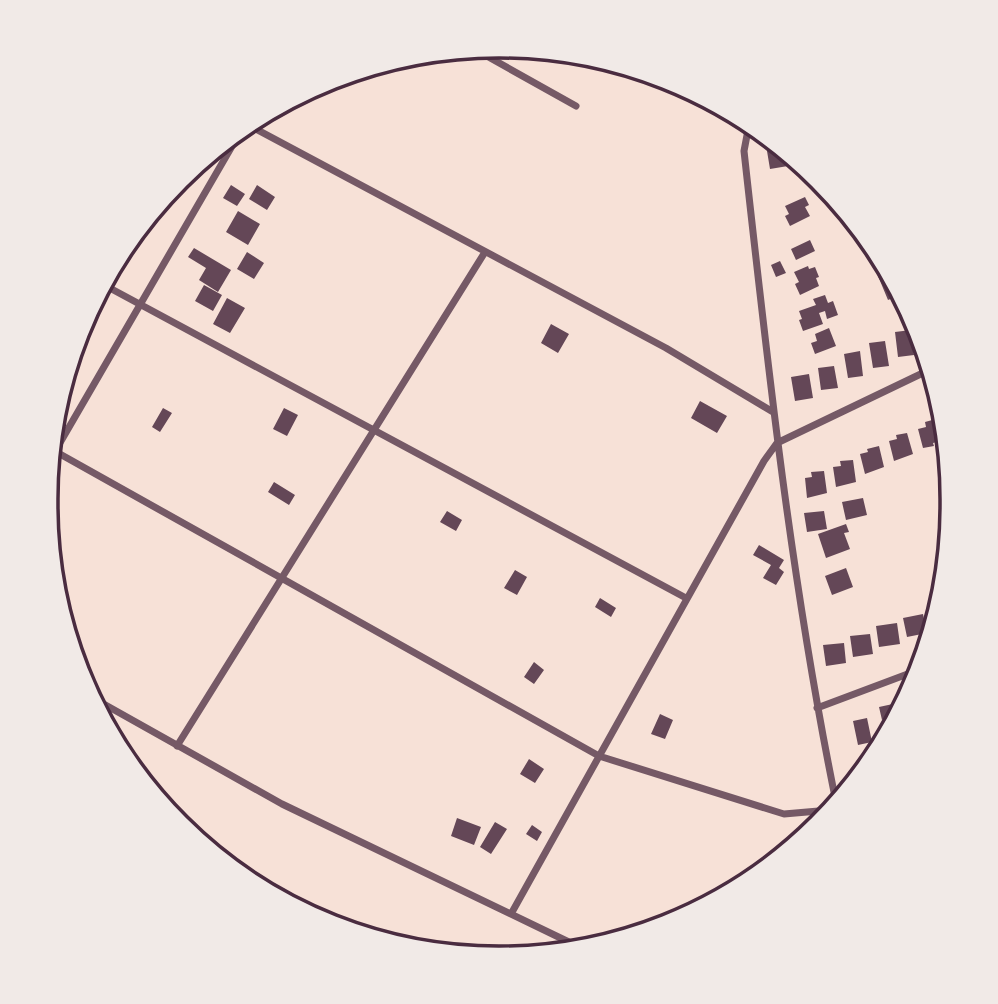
<svg xmlns="http://www.w3.org/2000/svg" width="998" height="1004" viewBox="0 0 998 1004" font-family="'Space Grotesk',sans-serif">
<style>
.building{fill:#644757}
.lines{fill:none;stroke-linecap:round;stroke-linejoin:round}
.minor{stroke:#755966;stroke-width:7}
.rim{fill:none;stroke:#4a2c40;stroke-width:3.5}
</style>
<rect width="100%" height="100%" fill="#f7e1d7"/>
<path class="building" d="M 766,145 L 770,145 L 786,156 L 788,166 L 770,169 Z
M 231,185 L 245,194 L 237,206 L 223,198 Z
M 257,185 L 275,197 L 267,210 L 249,199 Z
M 805,197 L 809,205 L 805,207 L 810,216 L 790,226 L 785,216 L 789,214 L 785,206 Z
M 238,211 L 260,224 L 248,245 L 226,232 Z
M 810,240 L 815,251 L 796,260 L 791,249 Z
M 194,248 L 231,270 L 218,292 L 199,280 L 206,268 L 188,257 Z
M 247,252 L 264,263 L 254,279 L 237,269 Z
M 780,261 L 786,273 L 776,277 L 771,265 Z
M 808,266 L 809,269 L 815,267 L 819,277 L 816,278 L 819,286 L 800,295 L 795,284 L 799,282 L 794,272 Z
M 883,274 L 898,296 L 888,300 L 878,276 Z
M 204,285 L 222,295 L 213,311 L 195,301 Z
M 825,295 L 828,303 L 833,301 L 838,315 L 827,319 L 825,311 L 819,313 L 823,324 L 803,331 L 799,320 L 802,319 L 799,311 L 816,305 L 813,299 Z
M 227,298 L 245,308 L 230,333 L 213,324 Z
M 551,324 L 569,334 L 558,353 L 541,343 Z
M 829,328 L 836,346 L 815,354 L 811,343 L 817,341 L 815,334 Z
M 911,330 L 914,355 L 898,357 L 895,332 Z
M 885,341 L 889,366 L 873,368 L 869,343 Z
M 860,351 L 863,376 L 848,378 L 844,354 Z
M 834,366 L 838,388 L 821,390 L 818,368 Z
M 809,374 L 813,398 L 795,401 L 791,377 Z
M 700,401 L 727,416 L 717,433 L 691,418 Z
M 163,408 L 172,413 L 160,432 L 152,427 Z
M 284,408 L 298,415 L 287,436 L 273,429 Z
M 936,419 L 941,441 L 933,443 L 934,446 L 923,448 L 918,429 L 926,427 L 925,422 Z
M 907,433 L 913,454 L 894,461 L 889,441 L 897,439 L 896,435 Z
M 879,446 L 884,467 L 865,474 L 860,454 L 868,452 L 867,449 Z
M 853,460 L 856,482 L 836,487 L 833,467 L 841,466 L 840,461 Z
M 824,471 L 827,493 L 807,498 L 805,478 L 812,477 L 811,472 Z
M 274,482 L 295,495 L 289,505 L 268,492 Z
M 863,498 L 867,515 L 846,520 L 842,502 Z
M 447,511 L 462,520 L 456,531 L 440,522 Z
M 824,511 L 827,529 L 807,532 L 804,513 Z
M 846,524 L 849,532 L 844,533 L 850,549 L 826,558 L 818,534 Z
M 759,545 L 784,560 L 779,568 L 784,572 L 776,585 L 763,578 L 771,565 L 753,555 Z
M 846,568 L 853,587 L 832,595 L 825,576 Z
M 515,570 L 527,577 L 517,595 L 504,588 Z
M 600,598 L 616,608 L 611,617 L 595,607 Z
M 940,605 L 933,628 L 929,607 Z
M 923,614 L 927,633 L 907,637 L 903,618 Z
M 897,623 L 900,644 L 879,647 L 876,626 Z
M 870,634 L 873,654 L 853,657 L 850,636 Z
M 844,643 L 846,663 L 826,666 L 823,645 Z
M 534,662 L 544,670 L 534,684 L 524,677 Z
M 902,702 L 887,724 L 886,718 L 882,720 L 879,707 Z
M 660,714 L 673,720 L 665,739 L 651,734 Z
M 867,718 L 872,742 L 858,745 L 853,721 Z
M 529,759 L 544,769 L 535,783 L 520,774 Z
M 457,818 L 481,827 L 474,845 L 451,836 Z
M 495,822 L 507,829 L 491,854 L 480,847 Z
M 532,825 L 542,832 L 537,841 L 526,834 Z"/>
<g class="lines">
<path class="minor" d="M 476,50 L 576,106
M 254,128 L 666,348 L 773,412
M 748,130 L 744,151 C 768,369 792,587 836,802
M 106,286 L 686,598
M 51,449 L 599,756 L 784,814 L 830,810
M 50,460 L 235,141
M 93,698 L 282,804 L 573,944
M 817,708 L 921,669
M 177,746 L 485,252
M 511,914 L 764,461 L 777,443 L 927,371"/>
</g>
<path d="M0 0H998V1004H0ZM499 58H499A441 441 0 0 1 940 499V505A441 441 0 0 1 499 946H499A441 441 0 0 1 58 505V499A441 441 0 0 1 499 58Z" fill="#f1eae7" fill-rule="evenodd"/>
<path class="rim" d="M499 58H499A441 441 0 0 1 940 499V505A441 441 0 0 1 499 946H499A441 441 0 0 1 58 505V499A441 441 0 0 1 499 58Z"/>
</svg>
